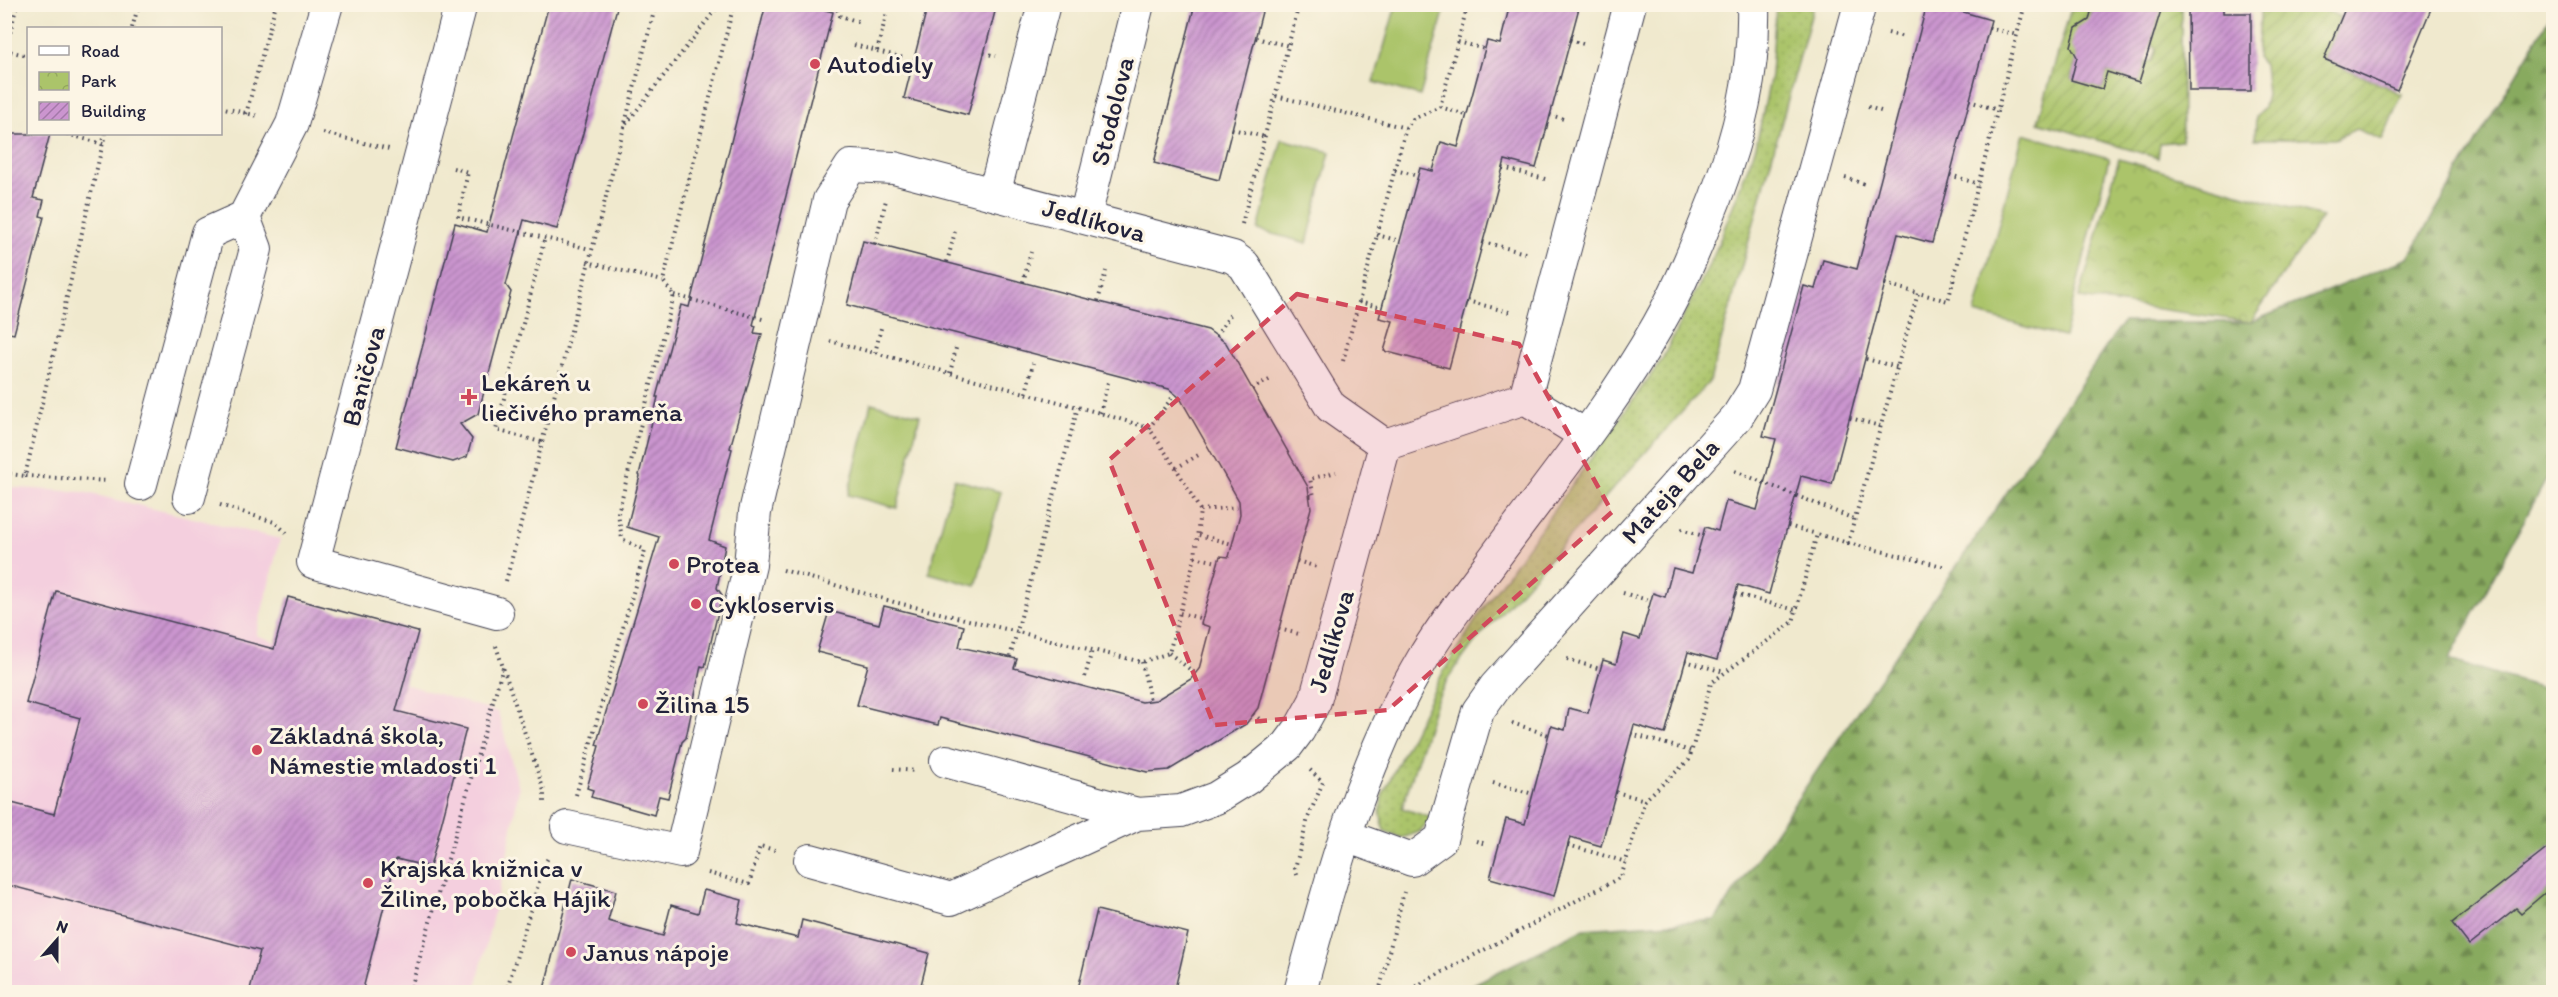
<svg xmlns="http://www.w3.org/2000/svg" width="2558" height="997" viewBox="0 0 2558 997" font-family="Itim,sans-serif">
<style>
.built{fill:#f4cfde}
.grass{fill:url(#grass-dots);stroke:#667352;stroke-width:1.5}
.forest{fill:url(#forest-firs);stroke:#55664c;stroke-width:1.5}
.park{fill:url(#park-crowns);stroke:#667352;stroke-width:1.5}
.garden{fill:url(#garden-furrows);stroke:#667352;stroke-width:1.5}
.pitch{fill:#abc46a;stroke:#667352;stroke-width:1.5}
.building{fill:url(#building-hatch)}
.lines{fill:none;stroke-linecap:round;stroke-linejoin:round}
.street-casing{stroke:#414051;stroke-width:34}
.path{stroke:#414051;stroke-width:4;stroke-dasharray:1.5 4.5;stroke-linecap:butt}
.street{stroke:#fff;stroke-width:32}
.marked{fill:#d1495b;fill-opacity:0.2;stroke:#d1495b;stroke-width:4.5;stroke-dasharray:12 8;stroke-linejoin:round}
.poi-dot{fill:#d1495b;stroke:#fcf5e5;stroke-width:2}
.labels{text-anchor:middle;stroke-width:6;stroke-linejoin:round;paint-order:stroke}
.poi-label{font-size:26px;fill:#22223b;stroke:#fcf5e5;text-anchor:start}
.street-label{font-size:26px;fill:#22223b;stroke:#fcf5e5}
</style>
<defs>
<pattern id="grass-dots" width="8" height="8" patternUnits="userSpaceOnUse" patternTransform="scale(1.5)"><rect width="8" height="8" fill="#abc46a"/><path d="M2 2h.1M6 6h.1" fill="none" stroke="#93a85d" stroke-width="1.8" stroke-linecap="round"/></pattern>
<pattern id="forest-firs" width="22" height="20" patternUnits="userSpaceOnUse" patternTransform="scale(1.5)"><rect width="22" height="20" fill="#88aa5e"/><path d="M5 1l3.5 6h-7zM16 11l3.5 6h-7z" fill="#6f8a4f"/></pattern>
<pattern id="park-crowns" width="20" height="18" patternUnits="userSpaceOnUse" patternTransform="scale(1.5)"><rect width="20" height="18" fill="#abc46a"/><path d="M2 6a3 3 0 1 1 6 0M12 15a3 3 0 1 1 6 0" fill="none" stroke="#93a85d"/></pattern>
<pattern id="garden-furrows" width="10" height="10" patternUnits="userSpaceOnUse" patternTransform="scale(1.5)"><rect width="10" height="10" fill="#abc46a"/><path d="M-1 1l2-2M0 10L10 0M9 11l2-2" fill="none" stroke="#93a85d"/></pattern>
<pattern id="building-hatch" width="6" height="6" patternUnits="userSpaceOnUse" patternTransform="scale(1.5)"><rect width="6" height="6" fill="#cb95cf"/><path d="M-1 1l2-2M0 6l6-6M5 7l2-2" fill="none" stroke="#a479a9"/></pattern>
</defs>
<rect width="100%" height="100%" fill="#fcf5e5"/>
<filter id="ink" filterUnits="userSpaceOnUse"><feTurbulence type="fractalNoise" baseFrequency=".0167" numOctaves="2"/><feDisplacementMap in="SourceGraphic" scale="12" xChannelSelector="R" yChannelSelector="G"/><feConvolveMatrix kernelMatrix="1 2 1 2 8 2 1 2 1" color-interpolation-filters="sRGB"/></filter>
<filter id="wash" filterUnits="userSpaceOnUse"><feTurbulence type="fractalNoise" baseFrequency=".008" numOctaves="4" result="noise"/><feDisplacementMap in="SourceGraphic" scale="24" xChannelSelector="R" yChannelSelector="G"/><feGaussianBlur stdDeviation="1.35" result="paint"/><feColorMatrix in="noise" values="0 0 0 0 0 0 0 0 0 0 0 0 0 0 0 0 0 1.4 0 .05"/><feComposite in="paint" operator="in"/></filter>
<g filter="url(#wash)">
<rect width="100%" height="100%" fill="#f0e9ce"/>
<path class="built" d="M 4,487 L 83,492 L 280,539 L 256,635 L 334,663 L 498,712 L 519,788 L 507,856 L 475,992 L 5,992 Z"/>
<path class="grass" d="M 1776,5 L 1814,5 L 1710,381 L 1473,644 L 1447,680 L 1436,702 L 1402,808 L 1432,818 L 1419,832 L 1402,838 L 1385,831 L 1380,814 L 1382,796 L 1442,674 L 1482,610 L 1661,361 L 1714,255 L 1756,146 L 1771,75 Z"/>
<path class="forest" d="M 2553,11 L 2553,467 L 2449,660 L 2553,691 L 2553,992 L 1464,992 L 1474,984 L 1583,929 L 1715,920 L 2123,322 L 2251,322 L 2408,258 Z"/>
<path class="park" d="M 2119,159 L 2322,217 L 2251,322 L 2079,298 Z"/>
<path class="garden" d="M 2072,5 L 2093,5 L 2071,79 L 2102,89 L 2107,72 L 2139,82 L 2145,62 L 2152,61 L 2156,49 L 2136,19 L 2140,5 L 2181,5 L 2182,141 L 2160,143 L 2158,158 L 2038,122 Z
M 2261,5 L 2312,5 L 2341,17 L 2324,59 L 2402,94 L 2382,140 L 2356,129 L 2335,139 L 2255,139 L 2256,117 L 2264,107 L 2267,95 L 2264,65 L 2257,57 Z"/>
<path class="pitch" d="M 1396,5 L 1446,5 L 1420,96 L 1374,82 Z
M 2023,134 L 2109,158 L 2064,337 L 1975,313 Z
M 1282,139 L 1330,152 L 1307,243 L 1258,230 Z
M 871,403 L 920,415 L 897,508 L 848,495 Z
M 954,479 L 1001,492 L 976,586 L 929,573 Z"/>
<g id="blocks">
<path class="building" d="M 549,4 L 618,4 L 557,229 L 524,220 L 506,285 L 511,292 L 478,414 L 460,424 L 472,439 L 467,457 L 453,462 L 396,447 L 455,223 L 487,232 Z
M 766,4 L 803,4 L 833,12 L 753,325 L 756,326 L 754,333 L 762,334 L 730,448 L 732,449 L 709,540 L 725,546 L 717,588 L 722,595 L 705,667 L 701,666 L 686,738 L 682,742 L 668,798 L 659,796 L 654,815 L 591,797 L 593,790 L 587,788 L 599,746 L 596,745 L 659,537 L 627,527 L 640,476 L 639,475 L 658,397 L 656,397 L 681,305 L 689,307 Z
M 928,4 L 997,4 L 968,115 L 904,98 Z
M 1195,4 L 1264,4 L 1219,180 L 1154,163 Z
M 1510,4 L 1580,4 L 1536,168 L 1505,160 L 1449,368 L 1384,351 L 1393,321 L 1379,318 L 1420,168 L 1433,171 L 1441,142 L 1458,147 L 1487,41 L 1500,44 Z
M 1927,4 L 1936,4 L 1991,20 L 1932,243 L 1898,234 L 1832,484 L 1801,476 L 1769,594 L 1738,585 L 1717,660 L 1688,652 L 1665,734 L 1634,725 L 1601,846 L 1570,837 L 1554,896 L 1490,878 L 1506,819 L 1525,824 L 1551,726 L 1565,730 L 1569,708 L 1588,713 L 1603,660 L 1616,664 L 1624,634 L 1640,639 L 1653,593 L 1665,597 L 1673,568 L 1692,573 L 1705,527 L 1718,531 L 1726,501 L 1757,510 L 1776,439 L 1763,436 L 1804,286 L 1815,289 L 1823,260 L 1857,269 Z
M 2093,4 L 2162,7 L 2139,82 L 2107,72 L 2102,89 L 2071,80 L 2077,57 L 2071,46 L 2076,28 L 2089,20 Z
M 2347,4 L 2433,4 L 2397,90 L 2324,59 Z
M 2223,6 L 2223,13 L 2251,13 L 2251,91 L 2189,91 L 2188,7 Z
M 4,134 L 50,134 L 33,198 L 44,200 L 40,216 L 44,217 L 14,334 L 4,332 Z
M 863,241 L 1208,330 L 1226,343 L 1308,487 L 1311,508 L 1258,708 L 1246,724 L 1169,770 L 1147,772 L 940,718 L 938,725 L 857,705 L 868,665 L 817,652 L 829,611 L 879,624 L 884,606 L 964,626 L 959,647 L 1017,659 L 1014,668 L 1142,702 L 1156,700 L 1191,679 L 1199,669 L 1210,627 L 1201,624 L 1220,556 L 1229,557 L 1240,514 L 1239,501 L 1180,398 L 1169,389 L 847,305 Z
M 56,591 L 274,649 L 288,597 L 418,632 L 396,711 L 466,729 L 430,867 L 396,859 L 362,993 L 249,993 L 260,951 L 4,884 L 4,801 L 54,814 L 80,718 L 26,703 Z
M 2553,844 L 2553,886 L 2521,913 L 2516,908 L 2469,945 L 2452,923 Z
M 572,879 L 616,891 L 608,921 L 663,936 L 671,905 L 698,913 L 704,890 L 742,900 L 737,923 L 798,938 L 802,920 L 929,953 L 919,993 L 543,993 Z
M 1097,910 L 1188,933 L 1174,993 L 1077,993 Z"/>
</g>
</g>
<g filter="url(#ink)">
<use href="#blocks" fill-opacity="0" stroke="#414051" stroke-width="1.5"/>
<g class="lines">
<defs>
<path id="street" d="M 461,4 L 313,562 L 497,613
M 994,194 L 1044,4
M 1085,217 L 1138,4
M 1525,398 L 1630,4
M 1525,398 L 1585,435
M 1385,445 L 1525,398
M 141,484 L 208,233 L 244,217
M 189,497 L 256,249 L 244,217 L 292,124 L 327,4
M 567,827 L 681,852 L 750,565 L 755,512 L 829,200 L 851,166 L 894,168 L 1233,257 L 1244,265 L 1331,407 L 1385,445 L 1315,701 L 1299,730 L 1287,746 L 1248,778 L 1216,798 L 1181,811 L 1137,814 L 946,761
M 1346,836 L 1412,860 L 1441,839 L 1478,711 L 1495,687 L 1737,417 L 1754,390 L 1860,4
M 810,860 L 951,899 L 1137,814
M 1300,992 C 1330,879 1362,763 1422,660 C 1441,627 1466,596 1489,565 C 1546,487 1610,410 1658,325 C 1681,285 1698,242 1715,199 C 1739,135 1755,73 1753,4"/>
</defs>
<use href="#street" class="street-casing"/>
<path class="path" d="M 835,4 L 840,16 L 860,22
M 132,28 L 139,4
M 1989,28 L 2017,35
M 1888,33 L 1904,37
M 1256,38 L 1289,46
M 1570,40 L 1584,44
M 1458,42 L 1485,49
M 854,45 L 904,58
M 5,50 L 28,56
M 6,50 L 17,4
M 877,51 L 889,4
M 984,53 L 996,56
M 1276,96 L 1406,128
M 1969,101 L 1998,110
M 220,107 L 258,116
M 1440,107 L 1466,115
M 1868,107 L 1884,112
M 246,114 L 276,4
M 1550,115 L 1564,119
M 626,124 L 720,4
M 1232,129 L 1265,137
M 323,133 L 389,149
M 67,134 L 103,144
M 453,168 L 468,172 L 458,217 L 590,249
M 1503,168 L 1549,180
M 1395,170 L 1418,176
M 1950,175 L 1979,184
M 1845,178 L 1865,184
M 1242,224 L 1299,4
M 1377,235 L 1400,241
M 1483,242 L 1529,254
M 875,244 L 886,200
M 587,262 L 663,281
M 947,262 L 955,232
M 1023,282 L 1031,252
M 1885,284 L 1918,293
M 674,295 L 766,320
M 1098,301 L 1106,271
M 1467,301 L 1513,313
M 1359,302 L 1382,308
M 1216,336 L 1232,312
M 875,353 L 882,324
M 1866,359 L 1897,367
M 1343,361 L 1406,128 L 1413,119 L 1440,107 L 1468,4
M 950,373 L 957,344
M 1252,389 L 1273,378
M 1026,393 L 1033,363
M 1100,413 L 1108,382
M 1850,418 L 1880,426
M 1149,428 L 1175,394
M 541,442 L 496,430 L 545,237
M 1176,468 L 1200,454
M 1735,471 L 1854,519
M 4,473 L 25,476 L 105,134
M 25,476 L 108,481
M 1310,496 L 1314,496 L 1310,479 L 1336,472
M 220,505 L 274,522 L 287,533
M 1200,510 L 1240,507
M 1788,526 L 1817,534
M 1681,529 L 1703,536
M 1199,535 L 1232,544
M 1848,543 L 1946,567
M 1195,557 L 1217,562
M 1297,561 L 1317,567
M 783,570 L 894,602 L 1142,662 L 1169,653 L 1195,557 L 1200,510 L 1176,468 L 1149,428 L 1100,413 L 830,341
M 506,581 L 656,4
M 1623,593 L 1651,601
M 1735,594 L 1796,610
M 1180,613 L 1203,619
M 1279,629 L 1299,634
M 496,646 L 544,791 L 544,802
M 1169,653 L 1196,674
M 1010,657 L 1078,407
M 1567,659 L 1600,669
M 1685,661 L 1724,672
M 1142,662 L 1150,701
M 1085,677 L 1092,650
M 1253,714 L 1263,722
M 1512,723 L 1549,735
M 1631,734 L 1691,751
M 893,769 L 916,771
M 1493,783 L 1533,794
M 1616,792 L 1645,800
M 576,795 L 645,550 L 622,539 L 618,513 L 674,295 L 663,281 L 734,4
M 1476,841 L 1486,844
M 1568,845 L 1626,862
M 708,873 L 749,884 L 760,846 L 778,851
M 1297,875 L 1295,868 L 1308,818 L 1323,782 L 1310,770
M 410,992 L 503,667
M 506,992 L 544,865 L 549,856
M 1379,992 L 1404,892
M 1405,992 L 1621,877 L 1645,800 L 1689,760 L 1711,683 L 1793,622 L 1817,534 L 1848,543 L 1918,293 L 1948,301 L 2025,4"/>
<use href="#street" class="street"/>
</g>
</g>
<path class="marked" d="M 1297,294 L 1519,344 L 1612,512 L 1388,710 L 1214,725 L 1109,460 Z"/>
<g class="poi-dot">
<circle cx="815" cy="64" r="6"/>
<path d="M466 388h6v6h6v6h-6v6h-6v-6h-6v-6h6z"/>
<circle cx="674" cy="564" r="6"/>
<circle cx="696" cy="604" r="6"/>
<circle cx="643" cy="704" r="6"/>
<circle cx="257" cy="750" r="6"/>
<circle cx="368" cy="883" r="6"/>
<circle cx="571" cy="952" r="6"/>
</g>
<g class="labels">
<g class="poi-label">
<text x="827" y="73">Autodiely</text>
<text x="481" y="391">Lekáreň u<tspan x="481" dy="30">liečivého prameňa</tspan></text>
<text x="686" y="573">Protea</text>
<text x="708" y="613">Cykloservis</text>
<text x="655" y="713">Žilina 15</text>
<text x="269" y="744">Základná škola,<tspan x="269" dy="30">Námestie mladosti 1</tspan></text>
<text x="380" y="877">Krajská knižnica v<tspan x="380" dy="30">Žiline, pobočka Hájik</tspan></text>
<text x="583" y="961">Janus nápoje</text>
</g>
<g class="street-label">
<text transform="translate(1112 111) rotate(-76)" y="9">Stodolova</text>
<text transform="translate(1094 220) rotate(15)" y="9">Jedlíkova</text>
<text transform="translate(363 376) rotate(-75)" y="9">Baničova</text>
<text transform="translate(1670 491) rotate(-48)" y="9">Mateja Bela</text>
<text transform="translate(1331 641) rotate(-74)" y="9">Jedlíkova</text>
</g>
</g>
<rect width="2558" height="997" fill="none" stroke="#fcf5e5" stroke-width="24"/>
<rect x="27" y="27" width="195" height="108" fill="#fcf5e5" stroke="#a5a1a1" stroke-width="1.5"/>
<rect x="39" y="46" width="30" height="9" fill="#ffffff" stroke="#a5a1a1" stroke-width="1.5"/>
<text x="81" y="57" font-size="18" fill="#22223b">Road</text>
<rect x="39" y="72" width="30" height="18" fill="url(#park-crowns)" stroke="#a5a1a1" stroke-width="1.5"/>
<text x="81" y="87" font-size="18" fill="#22223b">Park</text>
<rect x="39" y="102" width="30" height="18" fill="url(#building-hatch)" stroke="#a5a1a1" stroke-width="1.5"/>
<text x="81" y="117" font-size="18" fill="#22223b">Building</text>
<g transform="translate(57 940) rotate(21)" stroke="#fcf5e5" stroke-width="4.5" paint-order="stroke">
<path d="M0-4.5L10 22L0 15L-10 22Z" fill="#22223b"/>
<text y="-9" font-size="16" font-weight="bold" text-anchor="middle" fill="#22223b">N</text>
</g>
</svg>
